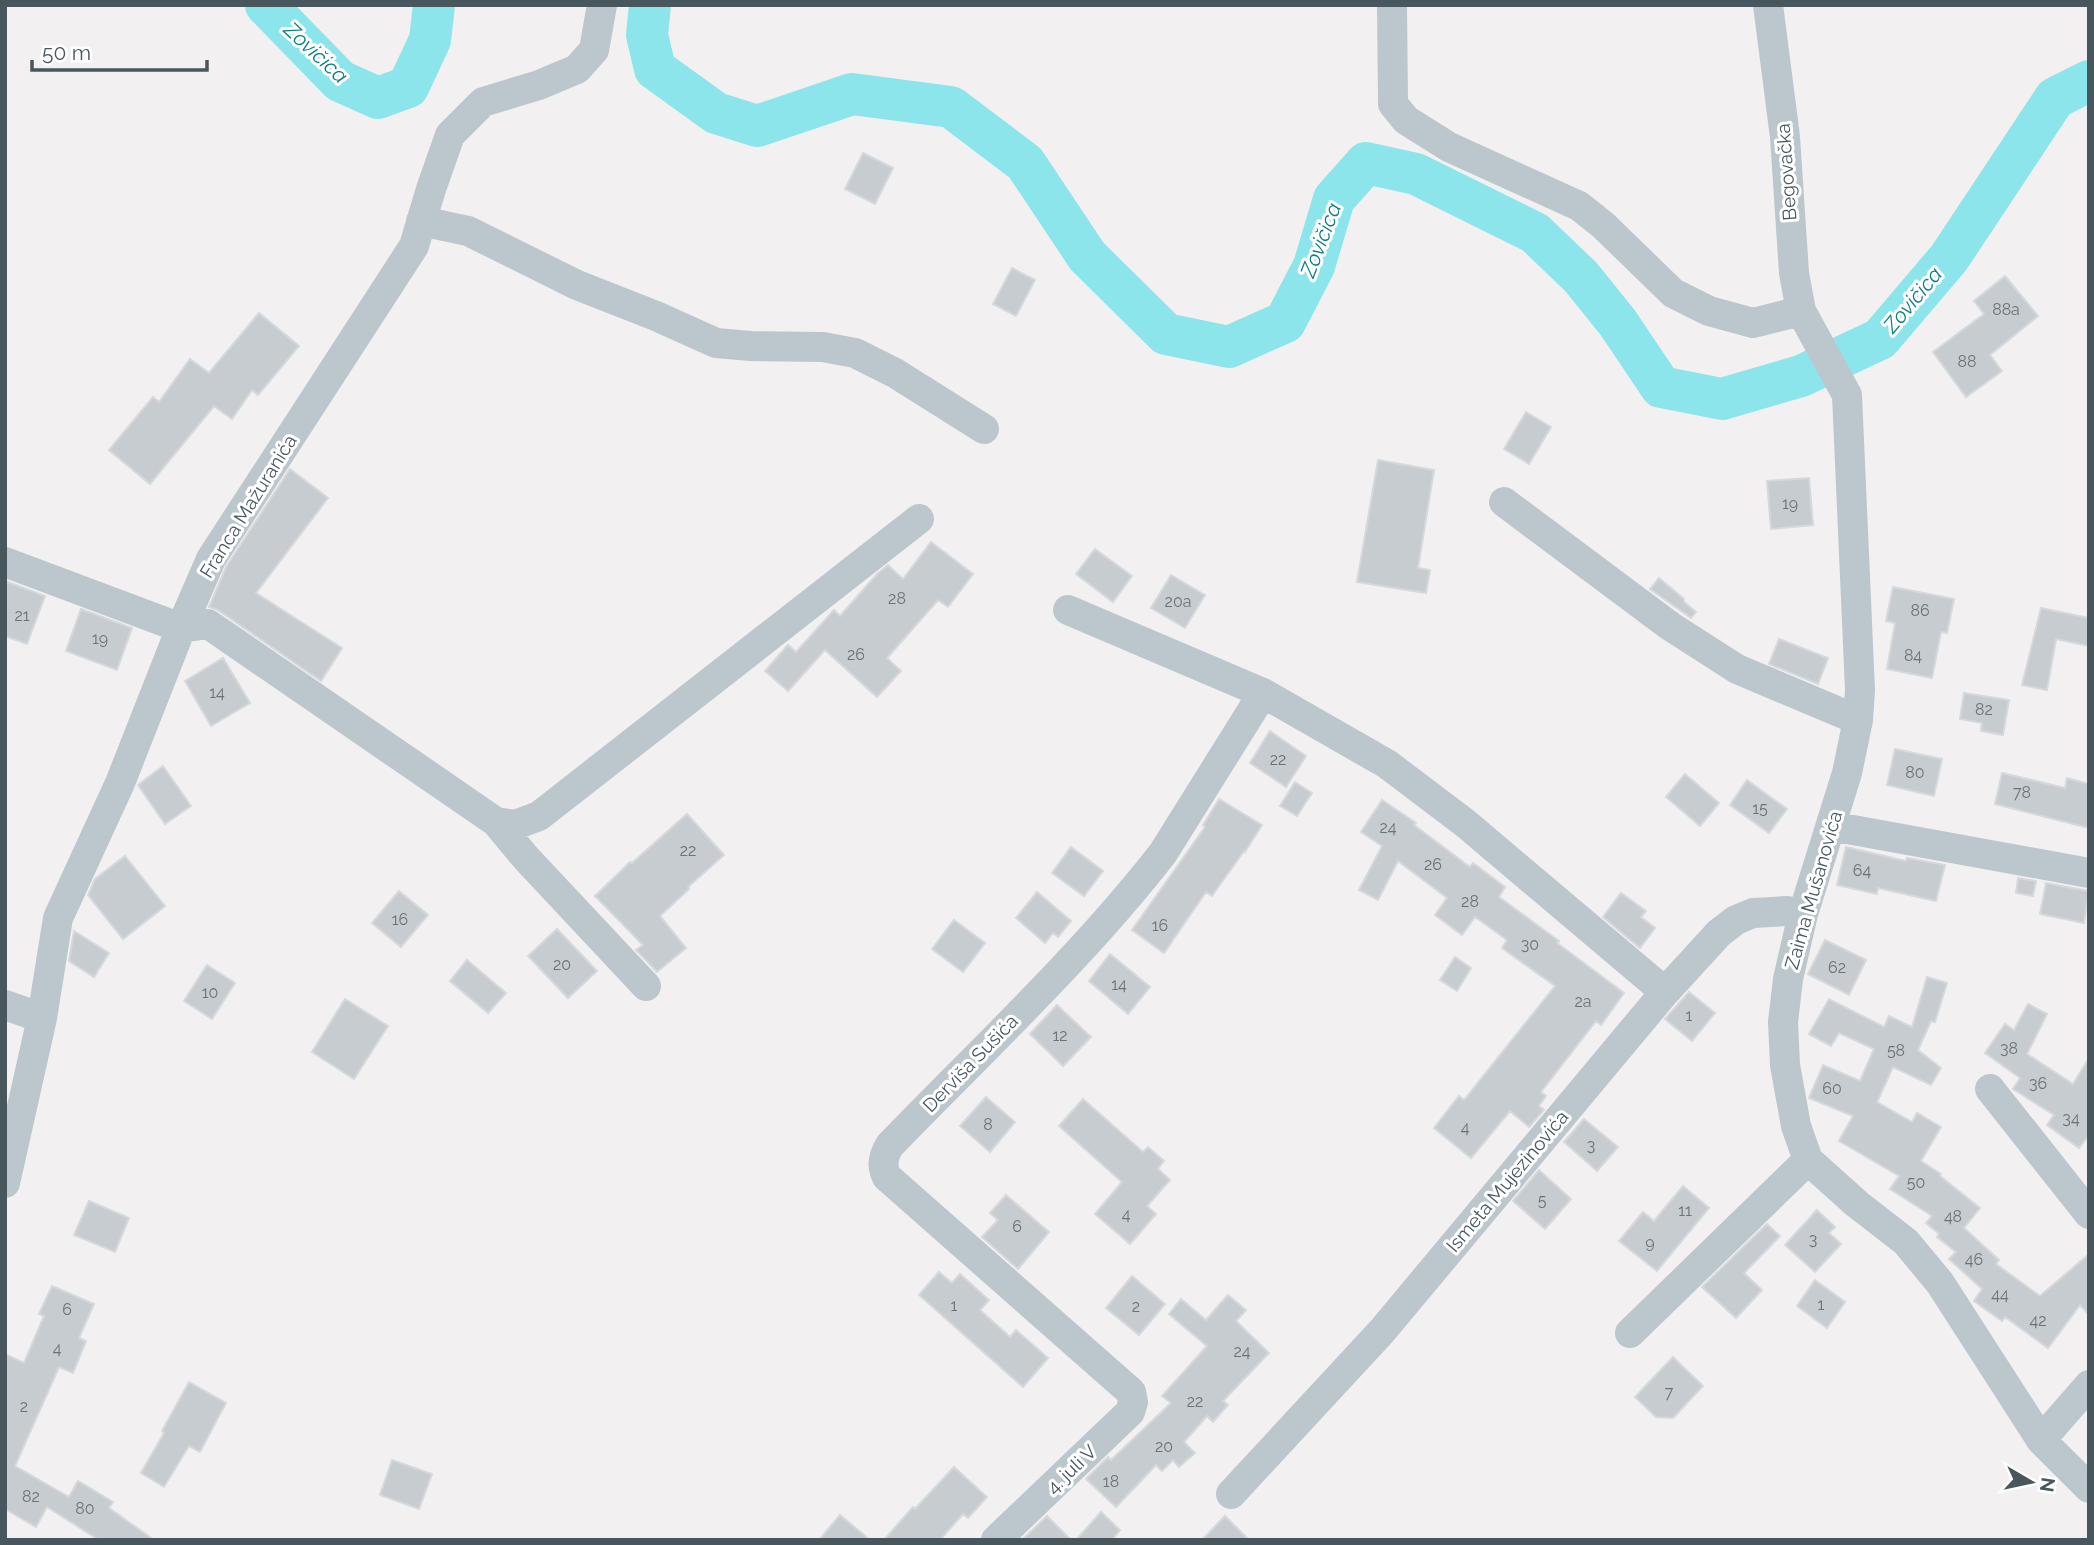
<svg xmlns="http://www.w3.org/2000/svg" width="2094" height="1545" viewBox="0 0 2094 1545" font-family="Raleway,sans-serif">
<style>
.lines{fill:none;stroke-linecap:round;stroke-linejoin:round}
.river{stroke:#8de5ec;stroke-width:42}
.building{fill:#c7ccd0;stroke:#d5d8dc;stroke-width:2}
.minor{stroke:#bcc7cd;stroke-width:30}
.labels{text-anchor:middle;stroke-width:6;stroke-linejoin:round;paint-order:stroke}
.number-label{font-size:16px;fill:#68747a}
.street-label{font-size:19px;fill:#48575e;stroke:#fff}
.water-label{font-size:21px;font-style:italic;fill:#0d7d86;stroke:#fff}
</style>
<rect width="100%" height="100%" fill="#f3f0f1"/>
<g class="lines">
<path class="river" d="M 266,5 L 340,81 L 378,98 L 408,87 L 430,40 L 434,5
M 650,5 L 647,35 L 655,69 L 716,113 L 757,126 L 852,94 L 951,107 L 1025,163 L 1087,256 L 1166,334 L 1229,347 L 1285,322 L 1314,266 L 1334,199 L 1366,163 L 1416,174 L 1535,233 L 1581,277 L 1618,323 L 1661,387 L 1722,399 L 1801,376 L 1880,339 L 1949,258 L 2055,98 L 2089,81"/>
</g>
<path class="building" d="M 863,153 L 893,168 L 875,204 L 845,189 Z
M 1012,268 L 1035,280 L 1016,316 L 993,304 Z
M 2005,276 L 2038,316 L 1990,355 L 2002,371 L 1966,397 L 1933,352 L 1984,314 L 1974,301 Z
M 259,313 L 299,346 L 258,395 L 252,390 L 232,419 L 214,406 L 150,484 L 109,450 L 153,397 L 159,402 L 190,359 L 209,373 Z
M 1526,412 L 1551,427 L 1529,464 L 1504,449 Z
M 1378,460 L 1434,470 L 1418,568 L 1430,570 L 1426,593 L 1357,582 Z
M 290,469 L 328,498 L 256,593 L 342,648 L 321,681 L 218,610 L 209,607 L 226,567 Z
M 1809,478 L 1813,525 L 1771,529 L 1767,481 Z
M 931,542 L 973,574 L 948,607 L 938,600 L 887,658 L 901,671 L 877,697 L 825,650 L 788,691 L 765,671 L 788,645 L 796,652 L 834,610 L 840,616 L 877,574 L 888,565 L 903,579 Z
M 1095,549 L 1132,576 L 1113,602 L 1076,574 Z
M 1171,575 L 1205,595 L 1185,628 L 1151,608 Z
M 1659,578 L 1684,599 L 1684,602 L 1696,612 L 1691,618 L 1650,589 Z
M 5,581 L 45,596 L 27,644 L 5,636 Z
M 1893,587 L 1954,599 L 1947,633 L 1941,632 L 1932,678 L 1887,669 L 1895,623 L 1886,621 Z
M 2041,608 L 2089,618 L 2089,646 L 2056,639 L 2047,690 L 2022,685 Z
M 81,609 L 132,628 L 117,670 L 66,651 Z
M 1779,639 L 1828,658 L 1818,684 L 1769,664 Z
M 223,658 L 250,703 L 211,726 L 185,681 Z
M 1964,693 L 2009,700 L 2003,735 L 1981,731 L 1982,723 L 1960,719 Z
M 1270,731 L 1306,756 L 1286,787 L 1250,763 Z
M 1895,749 L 1942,759 L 1934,796 L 1887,785 Z
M 163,766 L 191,806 L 165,824 L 138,785 Z
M 2002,773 L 2065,788 L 2067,778 L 2089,784 L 2089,828 L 1995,804 Z
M 1685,774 L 1719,803 L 1700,826 L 1666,797 Z
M 1747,780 L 1787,809 L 1769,833 L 1730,805 Z
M 1295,782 L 1312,793 L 1297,816 L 1280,806 Z
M 1219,799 L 1262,825 L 1245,852 L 1244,851 L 1212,896 L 1206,892 L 1164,953 L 1132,930 L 1205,827 L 1203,825 Z
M 1382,800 L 1416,823 L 1414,825 L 1470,867 L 1473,863 L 1505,887 L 1499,897 L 1559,941 L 1557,943 L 1624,993 L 1601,1025 L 1596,1021 L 1541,1092 L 1546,1096 L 1539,1106 L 1544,1110 L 1529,1127 L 1510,1111 L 1471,1158 L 1434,1128 L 1459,1096 L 1464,1100 L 1555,986 L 1502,948 L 1507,940 L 1475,917 L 1462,935 L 1435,915 L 1447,898 L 1398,861 L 1378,900 L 1359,890 L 1382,846 L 1361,832 Z
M 687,814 L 724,855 L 688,887 L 689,889 L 660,916 L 686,948 L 657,972 L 636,950 L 643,945 L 595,896 L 630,862 L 632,863 Z
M 1071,847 L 1103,871 L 1084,896 L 1052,873 Z
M 1846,847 L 1906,861 L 1907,858 L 1945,865 L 1936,901 L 1878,888 L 1877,894 L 1837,885 Z
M 125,856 L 165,906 L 123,939 L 88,895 L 95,879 Z
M 2018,878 L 2036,881 L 2033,896 L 2016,893 Z
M 2046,883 L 2089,891 L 2084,923 L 2040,914 Z
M 399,891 L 428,915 L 401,947 L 372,923 Z
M 1037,892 L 1071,921 L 1058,937 L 1053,933 L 1045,943 L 1016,918 Z
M 1621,893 L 1646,911 L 1641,917 L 1655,928 L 1640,948 L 1603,917 Z
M 954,920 L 985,943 L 963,972 L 932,949 Z
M 557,929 L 597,971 L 568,998 L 528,956 Z
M 74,931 L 109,953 L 94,977 L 69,961 Z
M 1825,940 L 1866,960 L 1849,995 L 1808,974 Z
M 1110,954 L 1150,987 L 1128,1014 L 1089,981 Z
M 1455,957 L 1471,968 L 1457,991 L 1440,980 Z
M 467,960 L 506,993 L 488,1013 L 450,981 Z
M 207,965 L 235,983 L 212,1019 L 184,1001 Z
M 1927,977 L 1947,983 L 1935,1022 L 1931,1021 L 1918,1050 L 1941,1068 L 1931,1085 L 1893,1067 L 1877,1102 L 1912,1122 L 1917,1113 L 1941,1127 L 1921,1161 L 1941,1174 L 1940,1176 L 1980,1208 L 1964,1228 L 1999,1260 L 1996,1264 L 2040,1296 L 2089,1254 L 2089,1315 L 2080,1305 L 2048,1348 L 2005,1317 L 2002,1321 L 1974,1301 L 1982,1289 L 1949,1259 L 1956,1252 L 1937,1237 L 1939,1234 L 1926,1223 L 1932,1216 L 1890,1189 L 1899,1176 L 1839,1141 L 1853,1116 L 1809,1098 L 1823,1065 L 1860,1081 L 1874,1049 L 1839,1033 L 1831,1046 L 1809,1034 L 1829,999 L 1884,1027 L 1889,1016 L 1912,1027 Z
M 1689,992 L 1715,1013 L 1692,1041 L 1665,1019 Z
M 345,999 L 388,1026 L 354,1079 L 312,1052 Z
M 2028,1004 L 2047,1014 L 2027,1054 L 2073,1084 L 2089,1058 L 2089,1135 L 2079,1148 L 2047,1125 L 2054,1115 L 2013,1089 L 2020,1078 L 1985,1053 L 2005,1024 L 2014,1030 Z
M 1057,1005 L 1091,1037 L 1063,1066 L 1030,1034 Z
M 986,1097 L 1015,1122 L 990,1152 L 960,1126 Z
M 1083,1099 L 1143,1152 L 1148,1147 L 1164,1161 L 1158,1169 L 1170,1180 L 1147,1206 L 1156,1214 L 1130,1244 L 1095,1214 L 1122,1182 L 1059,1126 Z
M 1584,1119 L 1618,1147 L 1597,1171 L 1564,1142 Z
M 1539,1170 L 1571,1199 L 1545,1229 L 1513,1201 Z
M 1683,1186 L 1709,1208 L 1657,1271 L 1619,1241 L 1643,1212 L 1654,1221 Z
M 1006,1195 L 1049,1232 L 1018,1269 L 982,1237 L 998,1220 L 990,1213 Z
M 89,1201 L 129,1218 L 115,1252 L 74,1235 Z
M 1817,1210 L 1835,1227 L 1829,1233 L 1841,1244 L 1815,1272 L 1785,1245 Z
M 1767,1224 L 1780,1236 L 1744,1273 L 1762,1290 L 1736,1318 L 1702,1287 Z
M 939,1272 L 952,1283 L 960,1274 L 989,1300 L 980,1310 L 1010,1337 L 1016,1330 L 1048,1358 L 1023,1387 L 919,1295 Z
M 1132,1276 L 1165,1304 L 1139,1335 L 1106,1308 Z
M 1815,1280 L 1845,1302 L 1827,1328 L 1797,1306 Z
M 52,1286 L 94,1304 L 79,1338 L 86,1341 L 73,1373 L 59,1367 L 15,1466 L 69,1497 L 78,1481 L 113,1502 L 109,1508 L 154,1540 L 99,1540 L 47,1507 L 36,1527 L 5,1509 L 5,1354 L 24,1363 L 44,1316 L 39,1314 Z
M 1228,1295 L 1246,1310 L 1236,1321 L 1269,1353 L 1223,1401 L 1228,1405 L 1213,1422 L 1207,1416 L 1184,1442 L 1195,1453 L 1179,1467 L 1173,1460 L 1162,1471 L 1156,1465 L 1116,1507 L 1086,1479 L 1108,1457 L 1111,1460 L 1171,1403 L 1162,1396 L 1207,1346 L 1169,1314 L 1181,1299 L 1206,1320 Z
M 1673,1357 L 1703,1386 L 1673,1418 L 1656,1417 L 1635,1397 Z
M 189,1382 L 226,1403 L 200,1452 L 189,1446 L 164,1487 L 141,1473 L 164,1433 L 162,1431 Z
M 392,1460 L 432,1474 L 419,1509 L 380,1495 Z
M 954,1467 L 987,1497 L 968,1518 L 963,1514 L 940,1540 L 884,1540 L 913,1507 L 915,1509 Z
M 1101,1512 L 1120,1530 L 1112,1540 L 1076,1540 Z
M 840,1515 L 870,1540 L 819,1540 Z
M 1047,1516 L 1071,1540 L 1022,1540 Z
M 1225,1516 L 1249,1540 L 1202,1540 Z"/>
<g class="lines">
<path class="minor" d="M 1392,5 L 1393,104 L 1406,120 L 1449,147 L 1579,206 L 1603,225 L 1673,293 L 1709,311 L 1753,323 L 1801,311
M 1768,5 L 1785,137 L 1794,273 L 1801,311 L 1847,395 L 1860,690 L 1858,720 L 1847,773 L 1803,914 L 1788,979 L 1783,1022 L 1785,1065 L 1796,1126 L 1808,1160 L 1857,1204 L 1906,1242 L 1940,1283 L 2041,1440 L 2089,1488
M 421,221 L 468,231 L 577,285 L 656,316 L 716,343 L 751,346 L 823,347 L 855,353 L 895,373 L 984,429
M 1504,502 L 1670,626 L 1737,669 L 1858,720
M 5,562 L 181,628 L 208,624 L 496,822 L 515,825 L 539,816 L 919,519
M 1068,610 L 1263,693 L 1387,764 L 1465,823 L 1665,992
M 496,822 L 526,858 L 646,986
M 1831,826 L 2089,873
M 5,1005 L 42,1018
M 1990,1089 L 2089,1214
M 5,1183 L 42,1018 L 58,918 L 120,783 L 181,628 L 211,559 L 414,246 L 431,189 L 450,135 L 483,102 L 539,85 L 577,69 L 594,50 L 602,5
M 1630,1333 L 1808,1160
M 2041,1440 L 2089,1385
M 1231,1494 L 1382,1331 L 1665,992 L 1719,933 L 1736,920 L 1753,913 L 1787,911 L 1803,914
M 996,1540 L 1130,1412 L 1133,1402 L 1131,1392 L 887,1177 C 881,1166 883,1156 890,1145 C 981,1051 1083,956 1163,853 L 1263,693"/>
</g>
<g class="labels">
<g class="number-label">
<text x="2006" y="315">88a</text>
<text x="1967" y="367">88</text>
<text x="1790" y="509">19</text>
<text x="897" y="604">28</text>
<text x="1178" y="607">20a</text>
<text x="1920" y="616">86</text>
<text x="22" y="621">21</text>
<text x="100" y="644">19</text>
<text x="856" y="660">26</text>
<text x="1913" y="661">84</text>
<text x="217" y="698">14</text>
<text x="1984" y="715">82</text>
<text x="1278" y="765">22</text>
<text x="1915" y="778">80</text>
<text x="2022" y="798">78</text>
<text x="1760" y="814">15</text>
<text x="1388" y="833">24</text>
<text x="688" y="856">22</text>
<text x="1433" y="870">26</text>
<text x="1862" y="876">64</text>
<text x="1470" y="907">28</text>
<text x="400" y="925">16</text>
<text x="1160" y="931">16</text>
<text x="1530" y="950">30</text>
<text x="562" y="970">20</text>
<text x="1837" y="973">62</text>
<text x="1119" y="990">14</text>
<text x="210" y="998">10</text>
<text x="1583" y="1007">2a</text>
<text x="1689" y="1021">1</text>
<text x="1060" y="1041">12</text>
<text x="2009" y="1054">38</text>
<text x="1896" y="1056">58</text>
<text x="2038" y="1089">36</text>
<text x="1832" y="1094">60</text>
<text x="2071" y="1124">34</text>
<text x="988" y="1130">8</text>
<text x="1465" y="1133">4</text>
<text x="1591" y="1151">3</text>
<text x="1916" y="1188">50</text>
<text x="1542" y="1206">5</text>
<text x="1685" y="1216">11</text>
<text x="1126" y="1220">4</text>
<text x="1953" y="1222">48</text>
<text x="1017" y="1232">6</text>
<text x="1813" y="1245">3</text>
<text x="1650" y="1248">9</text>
<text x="1974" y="1265">46</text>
<text x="2000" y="1300">44</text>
<text x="1821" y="1310">1</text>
<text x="954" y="1311">1</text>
<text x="1136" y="1312">2</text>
<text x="67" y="1315">6</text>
<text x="2038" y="1326">42</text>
<text x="57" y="1354">4</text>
<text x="1242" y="1357">24</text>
<text x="1669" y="1398">7</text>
<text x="1195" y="1407">22</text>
<text x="24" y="1412">2</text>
<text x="1164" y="1452">20</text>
<text x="1111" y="1487">18</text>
<text x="31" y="1502">82</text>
<text x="85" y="1514">80</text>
</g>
<g class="street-label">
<text transform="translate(1786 172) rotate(-94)" y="7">Begovačka</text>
<text transform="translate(248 506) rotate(-58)" y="7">Franca Mažuranića</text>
<text transform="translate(1813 890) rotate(-74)" y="7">Zaima Mušanovića</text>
<text transform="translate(970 1063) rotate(-46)" y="7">Derviša Sušića</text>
<text transform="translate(1507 1181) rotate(-50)" y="7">Ismeta Mujezinovića</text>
<text transform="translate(1071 1469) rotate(-44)" y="7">4. juli V</text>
</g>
<g class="water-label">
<text transform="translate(316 53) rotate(43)" y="7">Zovičica</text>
<text transform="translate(1321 240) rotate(-69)" y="7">Zovičica</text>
<text transform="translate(1913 300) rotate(-50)" y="7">Zovičica</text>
</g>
</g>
<rect width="2094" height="1545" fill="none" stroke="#48575e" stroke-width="14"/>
<g transform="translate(2031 1482) rotate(99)" stroke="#ffffff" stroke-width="5" paint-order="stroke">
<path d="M0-5L12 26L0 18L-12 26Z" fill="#48575e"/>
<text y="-10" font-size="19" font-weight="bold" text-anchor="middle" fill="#48575e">N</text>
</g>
<path d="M32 60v10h175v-10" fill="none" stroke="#48575e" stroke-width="3.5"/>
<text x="42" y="60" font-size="21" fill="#48575e" stroke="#ffffff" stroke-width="5" paint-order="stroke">50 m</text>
</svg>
